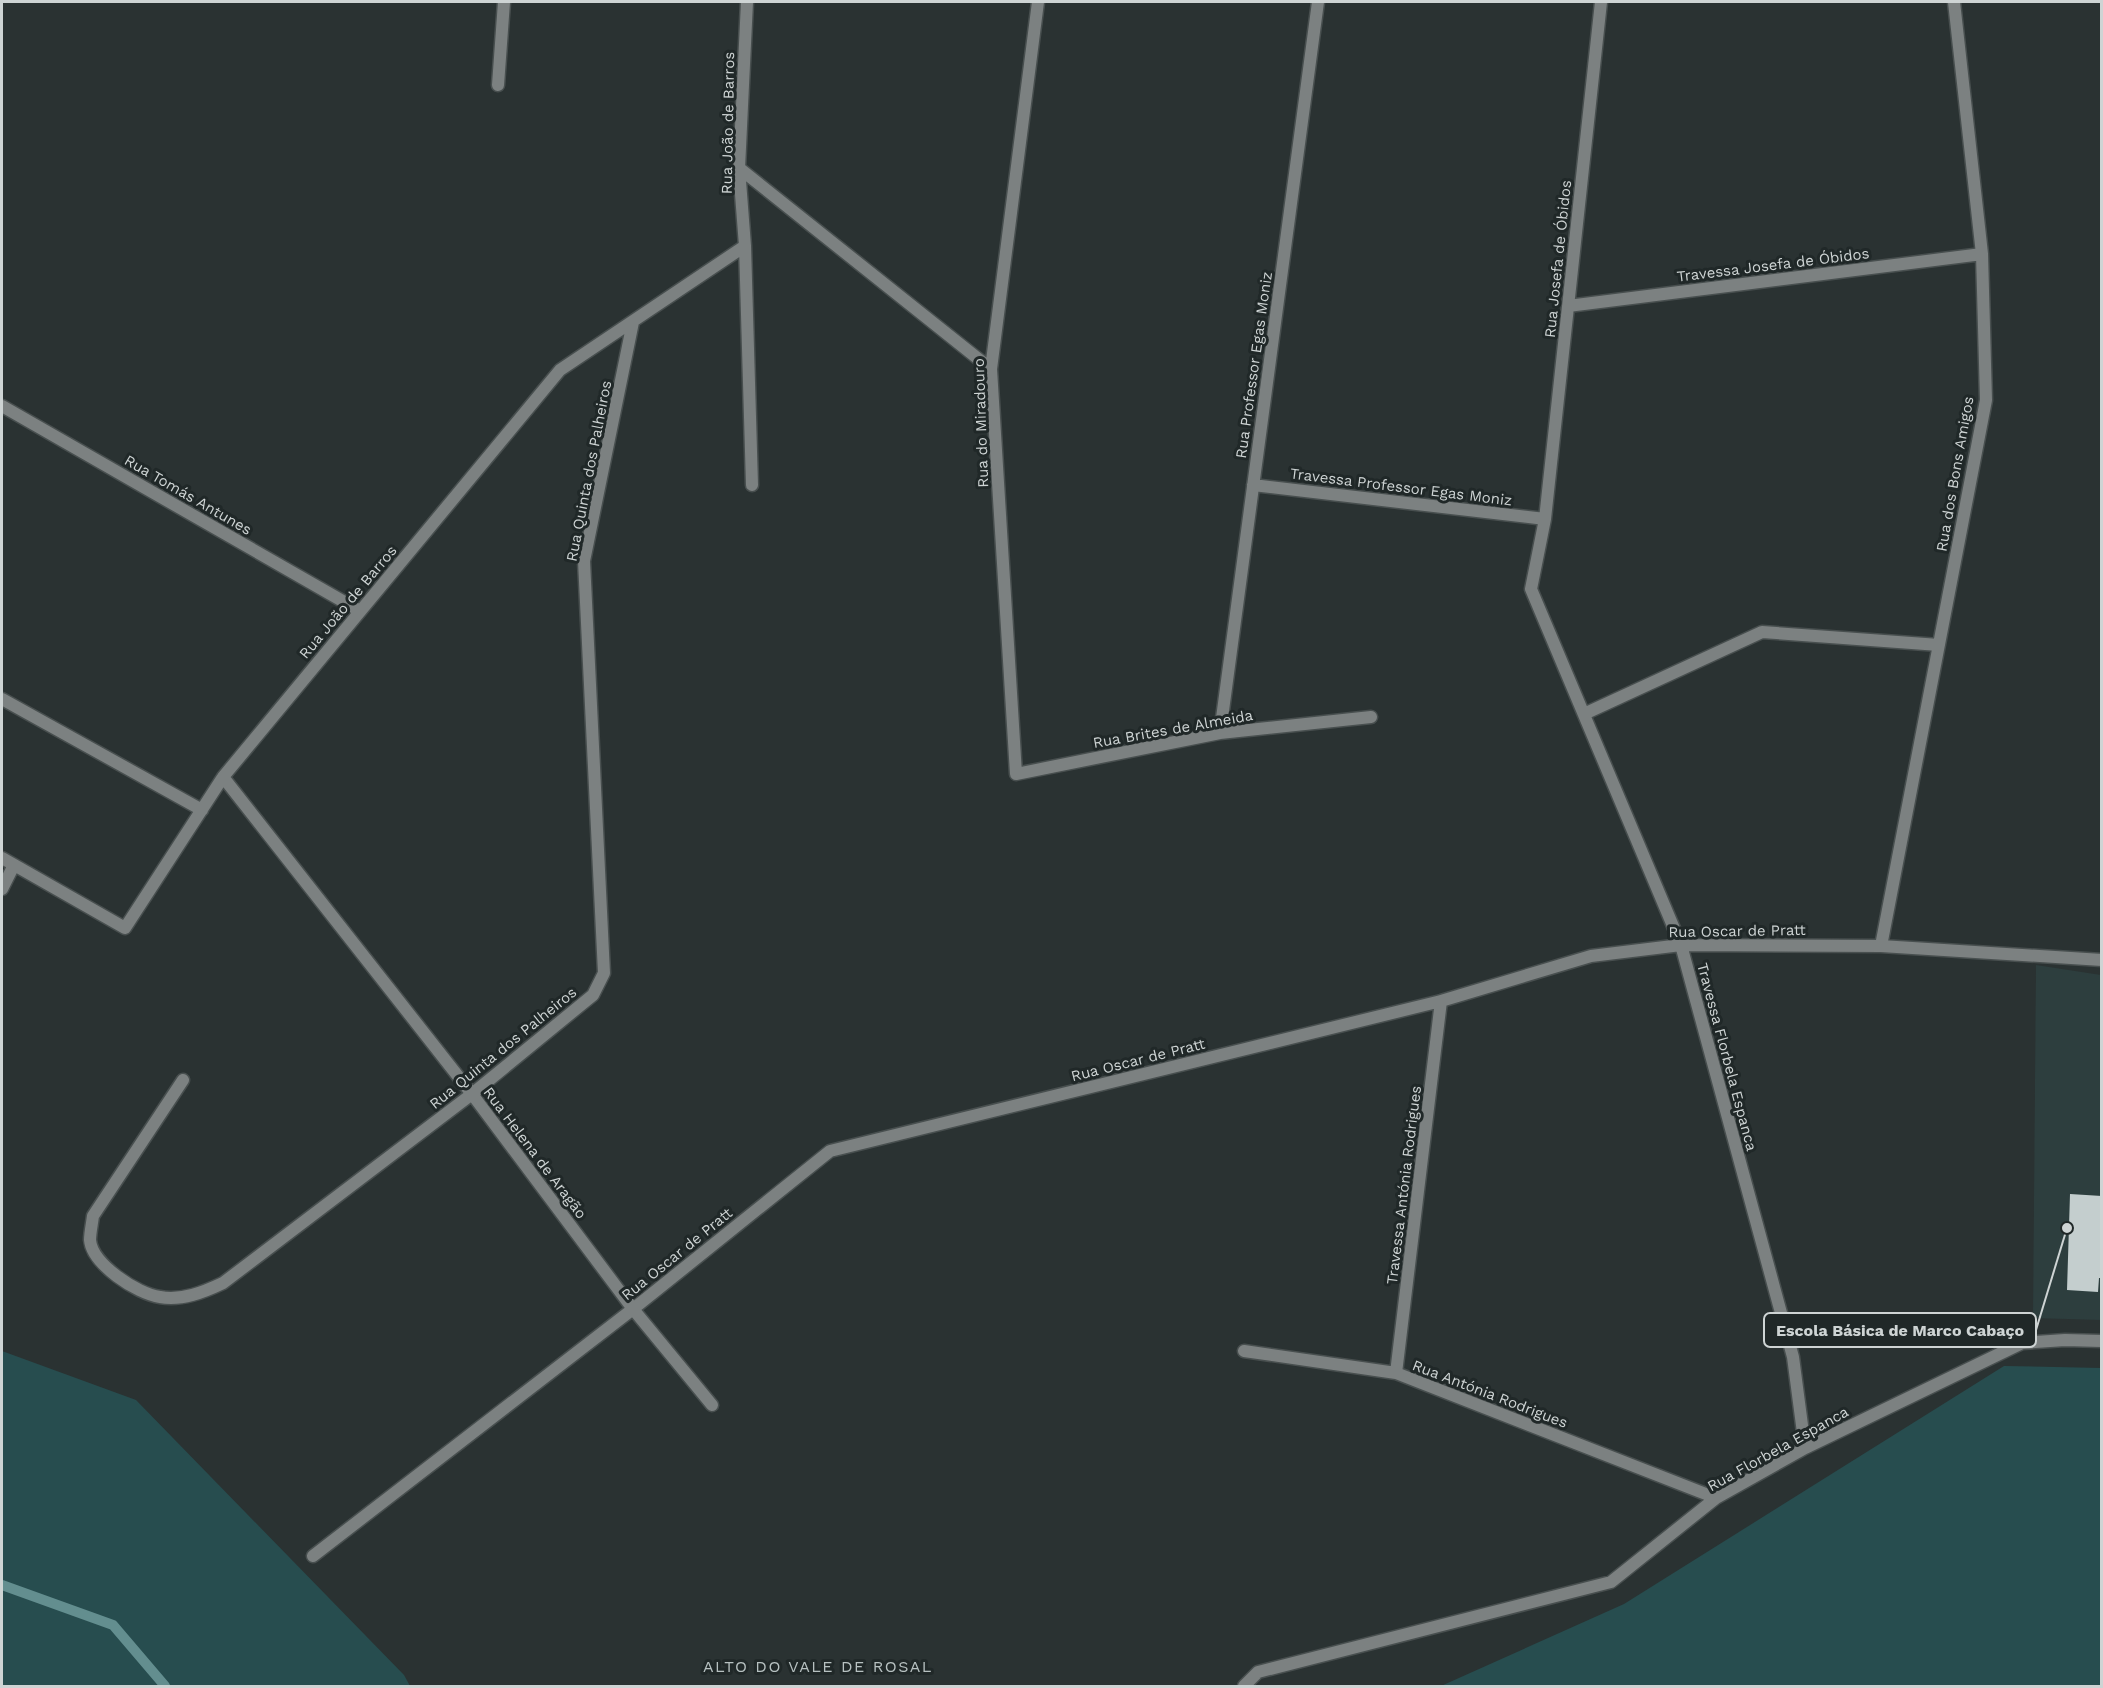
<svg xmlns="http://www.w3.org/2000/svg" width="2103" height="1688" viewBox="0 0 2103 1688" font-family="'Work Sans',sans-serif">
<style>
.built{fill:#2d3e3e}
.green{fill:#274d4f}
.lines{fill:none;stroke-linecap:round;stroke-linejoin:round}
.stream{stroke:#638e8f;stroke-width:10}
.building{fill:#c4cece}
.minor-casing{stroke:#484f4f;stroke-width:15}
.minor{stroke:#7c8181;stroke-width:12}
.labels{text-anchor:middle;stroke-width:6;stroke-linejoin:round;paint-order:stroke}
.street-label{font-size:15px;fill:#ced4d4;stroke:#202828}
.neighbourhood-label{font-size:16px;letter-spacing:1.5px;fill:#b7c1c1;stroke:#202828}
.leader{fill:none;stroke:#ced4d4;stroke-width:2}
.callout-dot{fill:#ced4d4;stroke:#202828;stroke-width:2}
.callout{fill:#202828;stroke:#ced4d4;stroke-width:2}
.callout-label{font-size:16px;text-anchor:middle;font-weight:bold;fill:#ced4d4}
</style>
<rect width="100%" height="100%" fill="#2a3232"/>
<path class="built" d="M 2036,965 L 2101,975 L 2102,1320 L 2033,1318 Z"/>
<path class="green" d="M 2,1351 L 136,1400 L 404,1675 L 410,1686 L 2,1686 Z
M 2004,1366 L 2101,1368 L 2101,1686 L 1441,1686 L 1624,1604 Z"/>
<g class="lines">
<path class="stream" d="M 2,1585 L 113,1625 L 165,1686"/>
</g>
<path class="building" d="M 2070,1194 L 2102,1196 L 2102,1278 L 2099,1278 L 2098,1292 L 2067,1290 Z"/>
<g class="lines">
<defs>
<path id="minor" d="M 747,2 L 739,168 L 745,246 L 752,485
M 1038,2 L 991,369 L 1016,774 L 1220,733 L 1371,717
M 1601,2 L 1545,519 L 1531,589 L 1681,945 L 1793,1357 L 1805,1448
M 498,85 L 504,2
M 739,168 L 991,369
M 1568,306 L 1982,254
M 2,406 L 360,611
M 1253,485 L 1545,519
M 2,699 L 202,810
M 1584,714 L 1762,632 L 1939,645
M 1220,733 L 1318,2
M 223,777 L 472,1094 L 633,1309 L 712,1405
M 2,858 L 125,928 L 223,777 L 560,370 L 745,246
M 2,889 L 14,865
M 1881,946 L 1986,400 L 1982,254 L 1954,2
M 183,1080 L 93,1216 C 92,1224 90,1233 90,1240 C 92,1264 137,1294 160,1297 C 182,1301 204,1292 223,1283 L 472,1094 L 593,995 L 604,973 L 584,561 L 633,322
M 1244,1351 L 1396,1373 L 1716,1498
M 1396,1373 L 1441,1001
M 313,1556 L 633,1309 L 830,1151 L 1441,1001 L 1591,956 L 1681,945 L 1881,946 L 2102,960
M 1244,1686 L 1258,1672 L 1611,1582 L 1716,1498 L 1805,1448 L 2022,1343 L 2065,1340 L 2102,1341"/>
</defs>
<use href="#minor" class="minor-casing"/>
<use href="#minor" class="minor"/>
</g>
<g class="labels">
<g class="street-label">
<text transform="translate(728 123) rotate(-89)" y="5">Rua João de Barros</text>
<text transform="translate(1558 259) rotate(-84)" y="5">Rua Josefa de Óbidos</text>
<text transform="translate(1773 265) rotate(-7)" y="5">Travessa Josefa de Óbidos</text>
<text transform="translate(1254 365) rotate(-82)" y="5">Rua Professor Egas Moniz</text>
<text transform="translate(981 423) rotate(-92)" y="5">Rua do Miradouro</text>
<text transform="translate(589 471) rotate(-79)" y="5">Rua Quinta dos Palheiros</text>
<text transform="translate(1955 474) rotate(-80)" y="5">Rua dos Bons Amigos</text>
<text transform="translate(1401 487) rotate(7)" y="5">Travessa Professor Egas Moniz</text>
<text transform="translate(188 495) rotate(30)" y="5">Rua Tomás Antunes</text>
<text transform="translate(348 602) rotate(-50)" y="5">Rua João de Barros</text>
<text transform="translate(1173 729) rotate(-10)" y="5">Rua Brites de Almeida</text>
<text transform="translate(1737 931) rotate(-1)" y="5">Rua Oscar de Pratt</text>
<text transform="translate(503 1048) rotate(-39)" y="5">Rua Quinta dos Palheiros</text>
<text transform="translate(1727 1057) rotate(75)" y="5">Travessa Florbela Espanca</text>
<text transform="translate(1138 1060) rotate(-14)" y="5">Rua Oscar de Pratt</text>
<text transform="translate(535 1153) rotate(53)" y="5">Rua Helena de Aragão</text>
<text transform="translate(1404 1185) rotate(-83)" y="5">Travessa Antónia Rodrigues</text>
<text transform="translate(677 1254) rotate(-39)" y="5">Rua Oscar de Pratt</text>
<text transform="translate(1490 1394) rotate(21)" y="5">Rua Antónia Rodrigues</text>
<text transform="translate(1778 1449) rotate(-29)" y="5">Rua Florbela Espanca</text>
</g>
<g class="neighbourhood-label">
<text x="818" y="1672">ALTO DO VALE DE ROSAL</text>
</g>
</g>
<path class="leader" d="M2067 1228L2036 1330"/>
<circle class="callout-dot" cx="2067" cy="1228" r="6"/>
<rect class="callout" x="1764" y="1313" width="272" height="34" rx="6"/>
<g class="callout-label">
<text x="1900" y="1336">Escola Básica de Marco Cabaço</text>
</g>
<rect width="2103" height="1688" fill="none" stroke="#ced4d4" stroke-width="6"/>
</svg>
